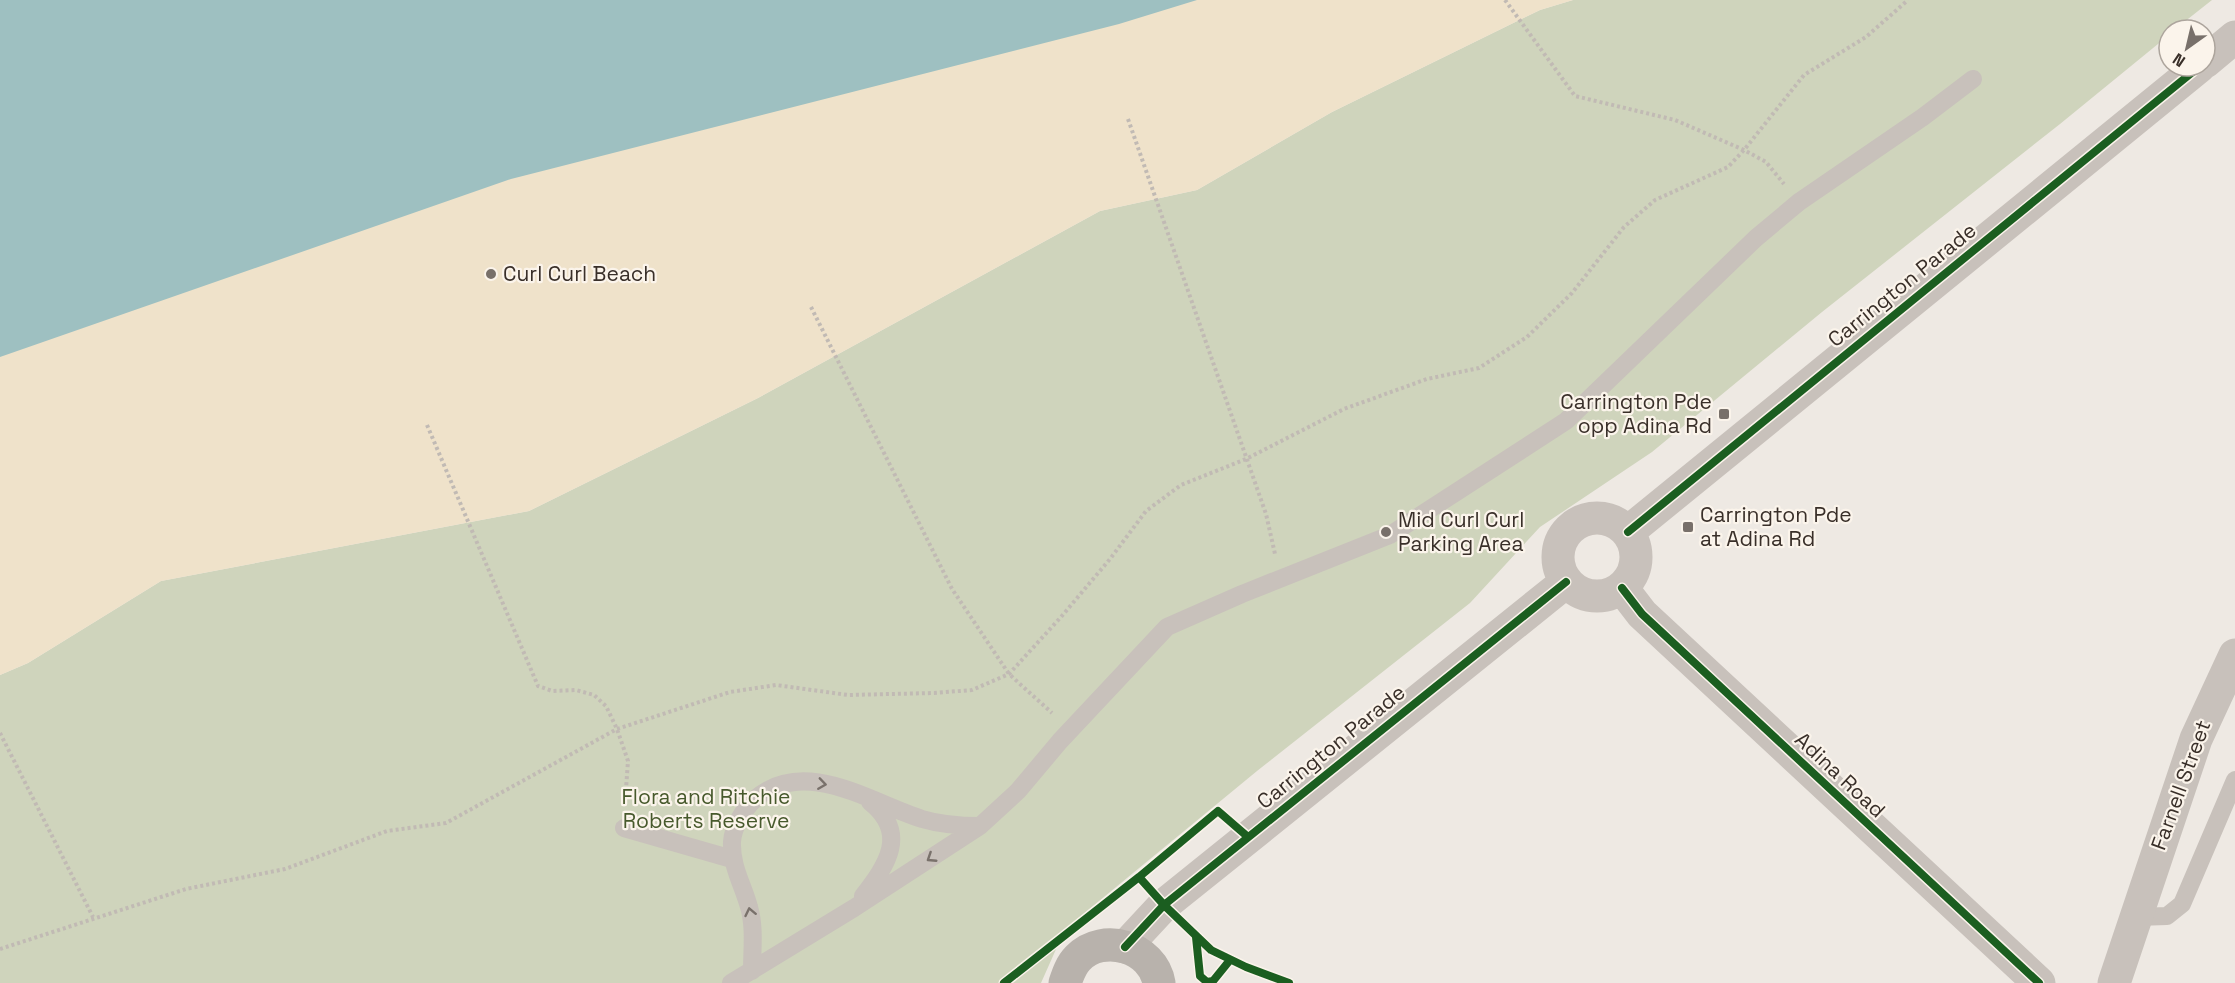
<svg xmlns="http://www.w3.org/2000/svg" width="2235" height="983" viewBox="0 0 2235 983" font-family="'Space Grotesk',sans-serif">
<style>
.green{fill:#cfd4bc}
.sand{fill:#efe2ca}
.water{fill:#9ec0c1}
.lines{fill:none;stroke-linecap:round;stroke-linejoin:round}
.path{stroke:#c1bab4;stroke-width:4;stroke-dasharray:3 3;stroke-linecap:butt}
.service{stroke:#c8c1bb;stroke-width:18}
.minor{stroke:#c8c1bb;stroke-width:33}
.tertiary{stroke:#c8c1bb;stroke-width:33}
.secondary{stroke:#b8b2ac;stroke-width:33}
.cycleway-casing{stroke:#fbf4eb;stroke-width:11}
.cycleway{stroke:#1b5e20;stroke-width:8}
.oneway{stroke:#79716b}
.poi-dot{fill:#78706a;stroke:#fbf4eb;stroke-width:2}
.labels{text-anchor:middle;stroke-width:4.5;stroke-linejoin:round;paint-order:stroke}
.poi-label{font-size:21px;fill:#392f29;stroke:#fbf4eb;text-anchor:start}
.street-label{font-size:21px;fill:#392f29;stroke:#fbf4eb}
.park-label{font-size:21px;fill:#47592c;stroke:#fbf4eb}
</style>
<rect width="100%" height="100%" fill="#eee9e3"/>
<path class="green" d="M 1573,0 L 2212,0 L 2174,30 L 2169,30 L 2169,35 L 2060,124 L 1822,312 L 1652,452 L 1540,527 L 1470,603 L 1257,771 L 1065,929 L 1041,983 L 0,983 L 0,675 L 28,663 L 161,581 L 529,511 L 758,398 L 1100,211 L 1197,190 L 1332,112 L 1540,10 Z"/>
<path class="sand" d="M 0,0 L 1573,0 L 1540,10 L 1332,112 L 1197,190 L 1100,211 L 758,398 L 529,511 L 161,581 L 28,663 L 0,675 Z"/>
<path class="water" d="M 0,0 L 1197,0 L 1119,24 L 511,179 L 0,357 Z"/>
<g class="lines">
<path class="path" d="M 1505,0 L 1575,96 L 1675,120 L 1744,150 L 1766,162 L 1784,184
M 1128,119 L 1266,514 L 1275,554
M 811,307 L 952,589 L 1009,674 L 1052,713
M 427,425 L 538,686 L 552,691 L 576,690 L 594,695 L 606,706 L 617,729 L 628,761 L 625,803
M 0,733 L 93,917
M 0,949 L 186,889 L 285,869 L 387,831 L 446,823 L 617,729 L 730,692 L 776,685 L 848,695 L 934,693 L 972,690 L 1009,674 L 1061,617 L 1110,559 L 1146,511 L 1181,485 L 1246,459 L 1344,409 L 1427,379 L 1479,368 L 1527,337 L 1572,293 L 1624,227 L 1655,200 L 1728,167 L 1744,150 L 1804,75 L 1866,37 L 1908,0"/>
<path class="service" d="M 624,828 L 732,859
M 863,896 C 887,865 909,833 870,802
M 2136,917 L 2167,916 L 2182,904 L 2235,780
M 752,971 C 752,950 755,927 749,907 C 743,885 731,866 732,842 C 733,826 744,809 755,799 C 805,756 871,803 922,819 C 942,825 960,826 980,826
M 731,983 L 854,908 L 980,826 L 1018,791 L 1060,741 L 1167,627 L 1242,594 L 1390,535 L 1566,421 L 1756,238 L 1799,202 L 1923,117 L 1973,79"/>
<path class="minor" d="M 1622,588 L 1642,614 L 2039,983
M 2114,983 L 2196,739 L 2235,655"/>
<path class="tertiary" d="M 2205,62 L 2235,37
M1558 557a39 39 0 1 1 78 0a39 39 0 1 1-78 0Z
M 1628,532 L 2200,66
M 1125,947 L 1164,905 L 1566,582"/>
<path class="secondary" d="M 1065,983 C 1068,974 1071,965 1078,958 C 1103,932 1153,947 1159,983"/>
<defs>
<path id="cycleway" d="M 1628,532 L 2200,66
M 1622,588 L 1642,614 L 2039,983
M 1139,877 L 1164,905 L 1211,950 L 1246,967 L 1289,983
M 1196,937 L 1200,976 L 1207,982 L 1213,981 L 1230,960
M 1125,947 L 1164,905 L 1566,582
M 1004,983 L 1139,877 L 1218,811 L 1248,837"/>
</defs>
<use href="#cycleway" class="cycleway-casing"/>
<use href="#cycleway" class="cycleway"/>
</g>
<defs><path id="oneway-chevron" d="M-2-3.5L2.5 0L-2 3.5" fill="none" stroke-width="1.6" stroke-linecap="round" stroke-linejoin="round" transform="scale(1.5)"/></defs>
<g class="oneway">
<use href="#oneway-chevron" transform="translate(822 784) rotate(8)"/>
<use href="#oneway-chevron" transform="translate(931 858) rotate(147)"/>
<use href="#oneway-chevron" transform="translate(750 912) rotate(-102)"/>
</g>
<g class="poi-dot">
<circle cx="491" cy="274" r="6"/>
<rect x="1718" y="408" width="12" height="12" rx="3"/>
<rect x="1682" y="521" width="12" height="12" rx="3"/>
<circle cx="1386" cy="532" r="6"/>
</g>
<g class="labels">
<g class="poi-label">
<text x="503" y="281">Curl Curl Beach</text>
<text x="1712" y="409" text-anchor="end">Carrington Pde<tspan x="1712" dy="24">opp Adina Rd</tspan></text>
<text x="1700" y="522">Carrington Pde<tspan x="1700" dy="24">at Adina Rd</tspan></text>
<text x="1398" y="527">Mid Curl Curl<tspan x="1398" dy="24">Parking Area</tspan></text>
</g>
<g class="street-label">
<text transform="translate(1902 285) rotate(-39)" y="7">Carrington Parade</text>
<text transform="translate(1331 747) rotate(-39)" y="7">Carrington Parade</text>
<text transform="translate(1840 775) rotate(43)" y="7">Adina Road</text>
<text transform="translate(2181 785) rotate(-70)" y="7">Farnell Street</text>
</g>
<g class="park-label">
<text x="706" y="804">Flora and Ritchie<tspan x="706" dy="24">Roberts Reserve</tspan></text>
</g>
</g>
<g transform="translate(2187 48) rotate(214)"><circle r="28" fill="#fbf4eb" stroke="#ada59d" stroke-width="1.5"/>
<path d="M0-4.5L10 22L0 15L-10 22Z" fill="#78706a"/>
<text y="-9" font-size="16" font-weight="bold" text-anchor="middle" fill="#392f29">N</text>
</g>
</svg>
